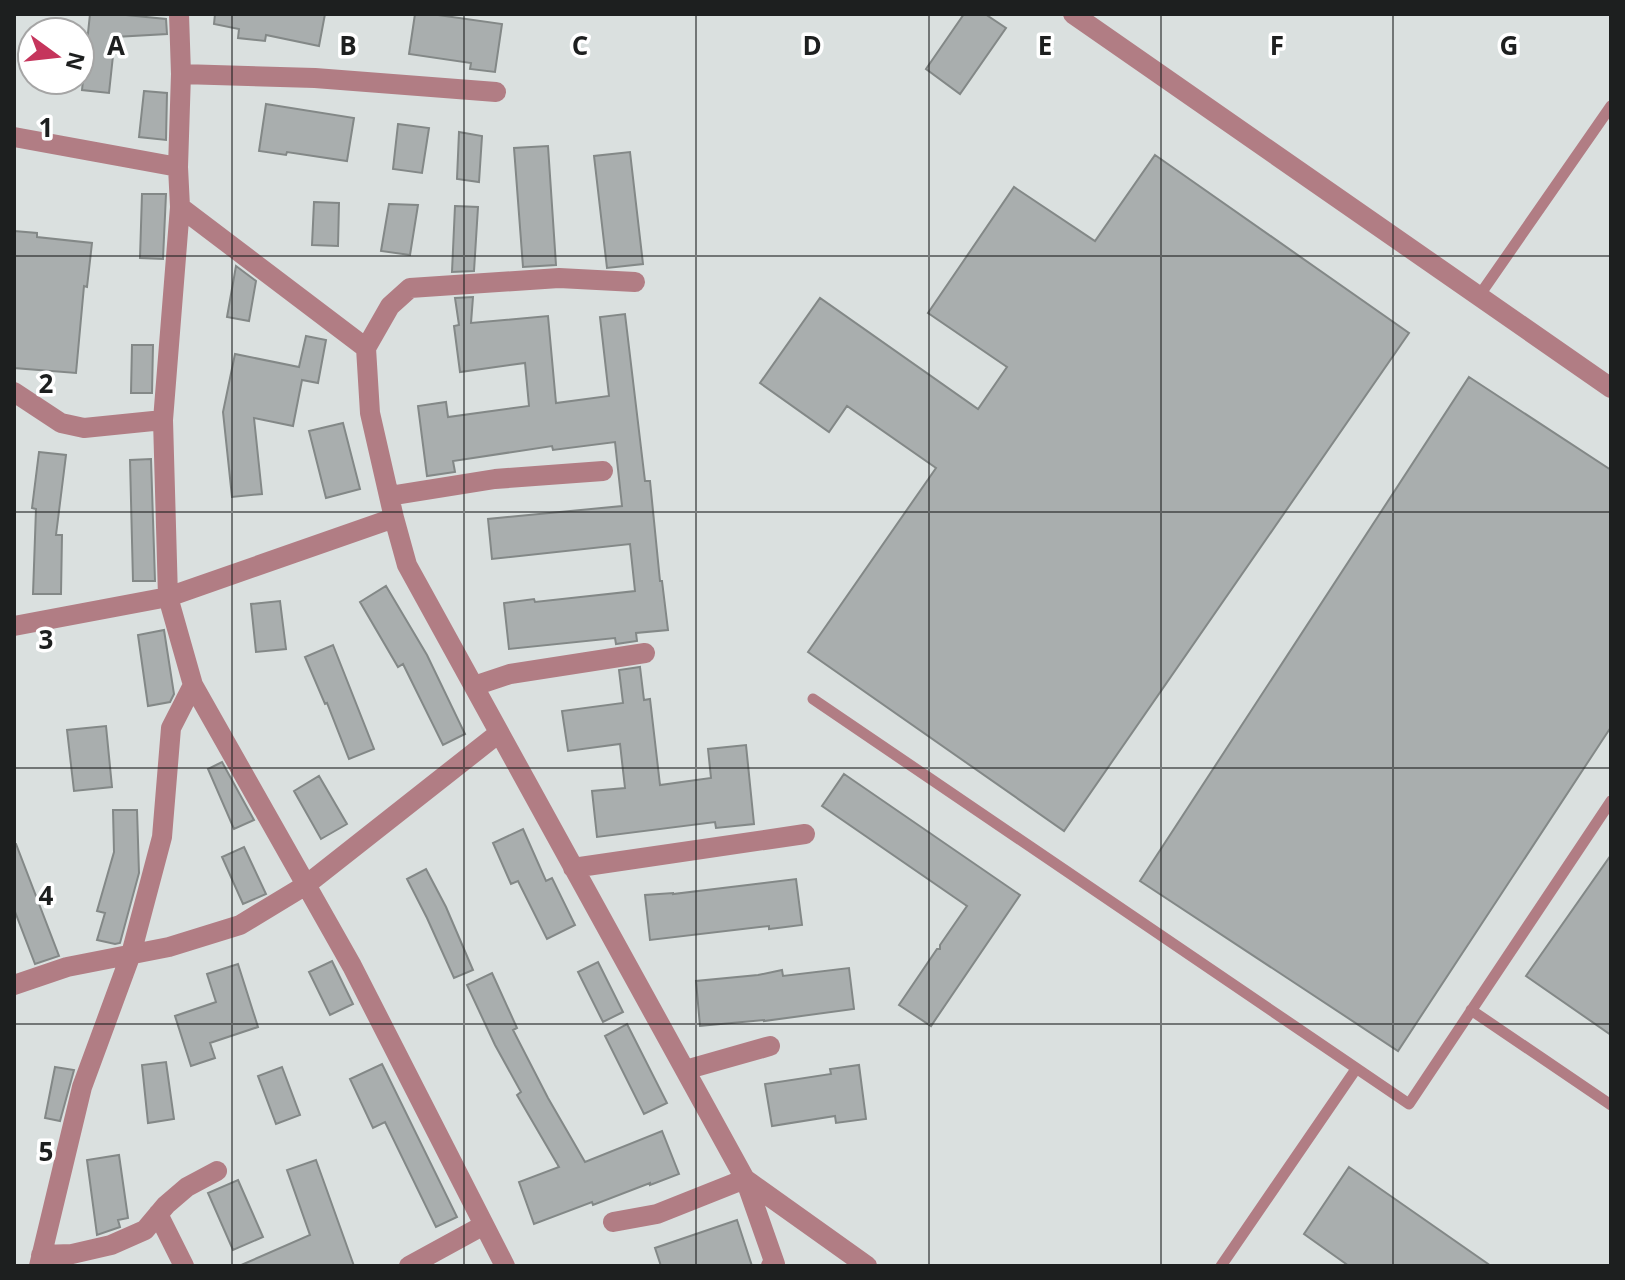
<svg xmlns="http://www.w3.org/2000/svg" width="1625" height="1280" viewBox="0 0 1625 1280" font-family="'Open Sans',sans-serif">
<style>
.building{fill:#a9aeae;stroke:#838887;stroke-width:2}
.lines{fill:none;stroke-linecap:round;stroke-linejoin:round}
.service{stroke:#b17d84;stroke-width:11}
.minor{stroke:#b17d84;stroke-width:20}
.grid{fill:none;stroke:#1d1f1f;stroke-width:2;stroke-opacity:0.55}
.grid-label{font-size:26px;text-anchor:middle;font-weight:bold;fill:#1d1f1f;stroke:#fff;stroke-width:7;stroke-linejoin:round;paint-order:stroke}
</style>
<rect width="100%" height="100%" fill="#dae0df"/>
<path class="building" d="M 90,14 L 116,14 L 166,19 L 167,34 L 115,37 L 109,93 L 82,90 Z
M 215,14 L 325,14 L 319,46 L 266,35 L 265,41 L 238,38 L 239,29 L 214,24 Z
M 415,14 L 431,14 L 502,24 L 495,72 L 470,69 L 471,63 L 409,54 Z
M 964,14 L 985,14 L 1006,28 L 960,94 L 926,69 Z
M 144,91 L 167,93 L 166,140 L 139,137 Z
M 266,104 L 354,118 L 347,161 L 287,152 L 286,155 L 259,151 Z
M 398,124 L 429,128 L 422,173 L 393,169 Z
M 459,132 L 482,136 L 479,182 L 457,179 Z
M 548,146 L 556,265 L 523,267 L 514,148 Z
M 630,152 L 643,264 L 607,268 L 594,156 Z
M 1155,155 L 1409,333 L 1064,831 L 808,652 L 936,468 L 847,406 L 829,432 L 760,383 L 820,298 L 978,409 L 1007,367 L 928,313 L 1014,187 L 1095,241 Z
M 142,194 L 166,194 L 163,259 L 140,258 Z
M 314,202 L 339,203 L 338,246 L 312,245 Z
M 389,204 L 418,205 L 410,255 L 381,251 Z
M 455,206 L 478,207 L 474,271 L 452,272 Z
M 14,231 L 37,233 L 37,237 L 92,243 L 87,287 L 84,286 L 76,373 L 14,368 Z
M 236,266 L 256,281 L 249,321 L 227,317 Z
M 473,297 L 471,323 L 548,316 L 556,403 L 609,396 L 600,317 L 625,314 L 645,481 L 650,481 L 660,581 L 662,581 L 668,630 L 636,633 L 637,641 L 616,644 L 615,638 L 509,649 L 504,603 L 534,599 L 535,602 L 635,591 L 630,544 L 492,559 L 488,519 L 622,506 L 615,442 L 553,450 L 552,446 L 453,461 L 455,472 L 427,476 L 418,406 L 446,402 L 448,417 L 529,406 L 525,363 L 460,372 L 454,326 L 459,325 L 455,298 Z
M 306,336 L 326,340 L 318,383 L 302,380 L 293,426 L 254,418 L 262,494 L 232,497 L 223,412 L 235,354 L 299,367 Z
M 132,345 L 153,345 L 152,393 L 131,393 Z
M 1469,377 L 1611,470 L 1611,727 L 1398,1051 L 1140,881 Z
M 343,423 L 360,489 L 326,498 L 309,431 Z
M 39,452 L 66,455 L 56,535 L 62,535 L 61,594 L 33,594 L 36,509 L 32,508 Z
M 151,459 L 155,581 L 133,581 L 130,460 Z
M 386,586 L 427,655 L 465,734 L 443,745 L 403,664 L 398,667 L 360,602 Z
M 280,601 L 286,649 L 256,652 L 251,604 Z
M 164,630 L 174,694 L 170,702 L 148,706 L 138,635 Z
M 333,645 L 374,749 L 349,759 L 327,703 L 325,704 L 305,657 Z
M 640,667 L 644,700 L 650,699 L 660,785 L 711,778 L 708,749 L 746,745 L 754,824 L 716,828 L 715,822 L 597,837 L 592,791 L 625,788 L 620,744 L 568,751 L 562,711 L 623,703 L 619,670 Z
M 106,726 L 112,787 L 74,791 L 67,730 Z
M 222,762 L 254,820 L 234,829 L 208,769 Z
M 844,774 L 1020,895 L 931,1026 L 899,1005 L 937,949 L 940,949 L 940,945 L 967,906 L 822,806 Z
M 319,776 L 347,824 L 321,839 L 294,791 Z
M 113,810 L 137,810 L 139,873 L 120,943 L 115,944 L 97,940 L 105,913 L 97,911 L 114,852 Z
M 523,829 L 546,881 L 552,878 L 575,925 L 547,939 L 518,881 L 511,884 L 493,843 Z
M 14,844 L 16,844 L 59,956 L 35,964 L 14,909 Z
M 244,847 L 266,894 L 243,904 L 222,857 Z
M 1611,855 L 1611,1035 L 1526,976 Z
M 426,869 L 446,907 L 473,970 L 454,978 L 427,918 L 407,879 Z
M 796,879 L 802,925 L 769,929 L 769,926 L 650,940 L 645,895 L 673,893 L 673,894 Z
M 332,961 L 353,1004 L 330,1015 L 309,972 Z
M 598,962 L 623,1012 L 603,1022 L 578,972 Z
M 238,964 L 258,1027 L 210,1043 L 215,1058 L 191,1066 L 175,1016 L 216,1002 L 207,974 Z
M 849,968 L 854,1009 L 764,1021 L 764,1020 L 700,1026 L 696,981 L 758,975 L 782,970 L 783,976 Z
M 492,973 L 517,1028 L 513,1030 L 548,1098 L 585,1162 L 662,1131 L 679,1174 L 650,1185 L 650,1183 L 593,1205 L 592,1202 L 534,1224 L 519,1182 L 559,1167 L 517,1095 L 521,1092 L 495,1045 L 467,985 Z
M 627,1024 L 667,1103 L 644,1114 L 605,1036 Z
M 166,1062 L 174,1119 L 148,1123 L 142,1065 Z
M 382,1064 L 457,1217 L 436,1227 L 385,1122 L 373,1128 L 350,1079 Z
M 859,1065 L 866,1119 L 836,1123 L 835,1116 L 772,1126 L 765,1084 L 831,1074 L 830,1069 Z
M 55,1067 L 74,1070 L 60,1121 L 45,1118 Z
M 282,1067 L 300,1115 L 276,1124 L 258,1076 Z
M 119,1155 L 128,1218 L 118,1220 L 120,1227 L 97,1235 L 87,1160 Z
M 316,1160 L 354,1266 L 239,1266 L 310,1235 L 287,1170 Z
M 1349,1167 L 1491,1266 L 1349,1266 L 1304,1234 Z
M 238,1180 L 263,1237 L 233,1250 L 208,1193 Z
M 737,1220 L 752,1266 L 661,1266 L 655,1248 Z"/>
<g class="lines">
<path class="service" d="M 1479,296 L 1611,106
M 813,699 L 1409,1104 L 1611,801
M 1471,1010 L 1611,1105
M 1221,1266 L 1356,1069"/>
<path class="minor" d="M 179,14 L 181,74 L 178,167 L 180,207 L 163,420 L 168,597 L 193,685 L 352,966 L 505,1266
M 1073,14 L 1611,388
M 181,74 L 315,78 L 496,92
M 14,137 L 178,167
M 180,207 L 366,348
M 14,392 L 61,423 L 84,428 L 163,420
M 389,496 L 495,479 L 603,471
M 394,518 L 370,413 L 366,348 L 390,306 L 410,288 L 559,278 L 635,282
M 14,626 L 168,597 L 394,518 L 407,565 L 745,1179 L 775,1264 L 771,1266
M 474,686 L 510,674 L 645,653
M 573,868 L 805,834
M 14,985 L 67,967 L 169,947 L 240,925 L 306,885 L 499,733
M 685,1070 L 770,1046
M 158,1214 L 184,1266
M 613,1222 L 657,1214 L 745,1179 L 867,1266
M 41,1255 L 72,1254 L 111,1245 L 145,1230 L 166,1205 L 187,1187 L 217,1171
M 39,1266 L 82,1087 L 131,954 L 162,837 L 171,728 L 193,685
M 409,1266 L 484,1225"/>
</g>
<path class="grid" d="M 232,14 L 232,1266M 464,14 L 464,1266M 696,14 L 696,1266M 929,14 L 929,1266M 1161,14 L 1161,1266M 1393,14 L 1393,1266M 14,256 L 1611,256M 14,512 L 1611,512M 14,768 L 1611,768M 14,1024 L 1611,1024"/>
<g class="grid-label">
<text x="116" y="55">A</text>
<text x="348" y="55">B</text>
<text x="580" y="55">C</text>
<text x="812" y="55">D</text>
<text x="1045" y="55">E</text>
<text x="1277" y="55">F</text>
<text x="1509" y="55">G</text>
<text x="46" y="137">1</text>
<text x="46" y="393">2</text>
<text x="46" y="649">3</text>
<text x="46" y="905">4</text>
<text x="46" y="1161">5</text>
</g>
<rect width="1625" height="1280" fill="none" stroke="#1d1f1f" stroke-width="32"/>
<g transform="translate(56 56) rotate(105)"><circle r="38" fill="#ffffff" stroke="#a5a5a5" stroke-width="2"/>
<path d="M0-6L14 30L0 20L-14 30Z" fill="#c5355c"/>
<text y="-12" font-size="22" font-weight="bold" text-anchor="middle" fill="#1d1f1f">N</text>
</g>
</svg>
